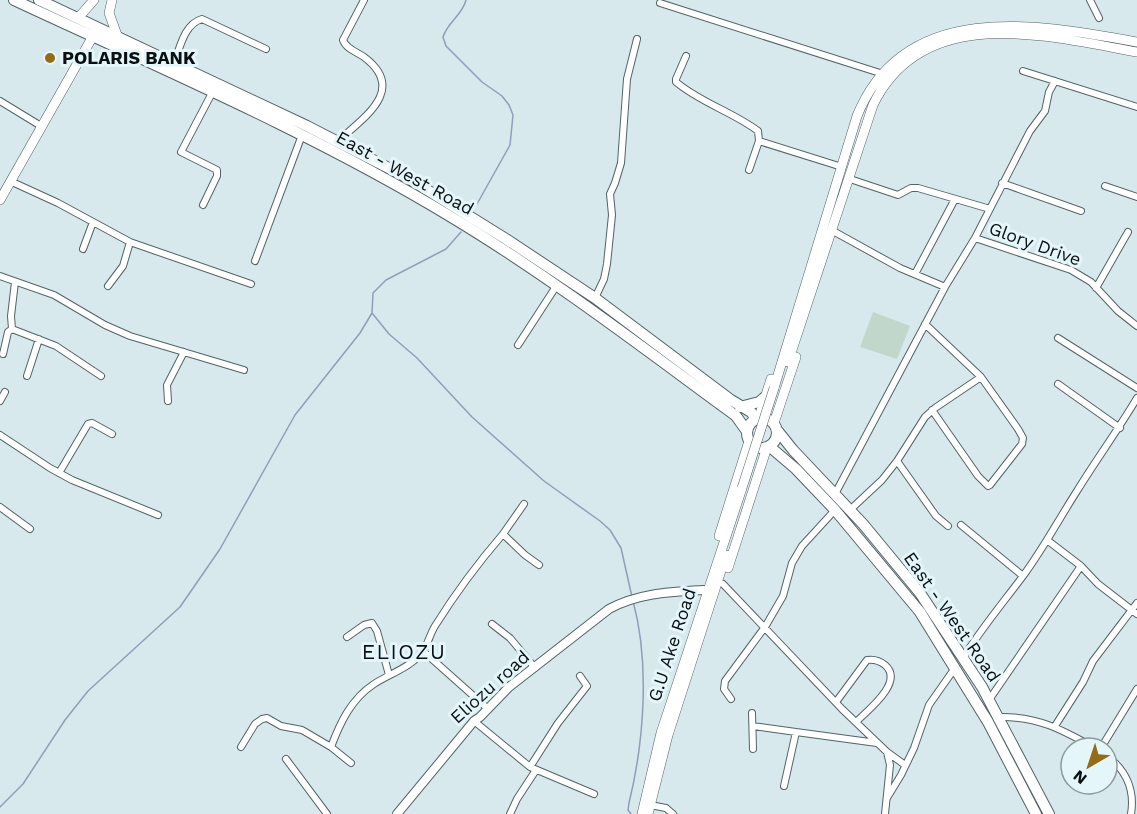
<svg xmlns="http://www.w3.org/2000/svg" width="1137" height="814" viewBox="0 0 1137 814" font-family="'Work Sans',sans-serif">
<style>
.green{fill:#c2d7cb}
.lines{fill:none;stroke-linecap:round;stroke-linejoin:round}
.stream{stroke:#929db9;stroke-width:1.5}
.minor-casing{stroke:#536366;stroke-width:8}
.tertiary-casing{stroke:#536366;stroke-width:10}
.secondary-casing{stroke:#536366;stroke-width:10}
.primary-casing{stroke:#536366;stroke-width:12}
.minor{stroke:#fff;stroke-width:6}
.tertiary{stroke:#fff;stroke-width:8}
.secondary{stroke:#fff;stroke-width:9}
.primary{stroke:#fff;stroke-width:10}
.secondary-bridge-casing{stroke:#536366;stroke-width:10;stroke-linecap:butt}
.secondary-bridge{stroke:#fff;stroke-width:9}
.poi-dot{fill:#966b17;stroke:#e4f6fa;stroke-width:2}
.labels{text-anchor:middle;stroke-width:6;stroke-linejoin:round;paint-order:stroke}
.poi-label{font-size:18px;font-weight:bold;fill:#0a1012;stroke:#e4f6fa;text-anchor:start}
.street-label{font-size:18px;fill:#0a1012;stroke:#e4f6fa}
.quarter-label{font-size:21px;letter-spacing:1.5px;fill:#0a1012;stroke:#e4f6fa}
</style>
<rect width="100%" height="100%" fill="#d7e9ed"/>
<path class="green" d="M 873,312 L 910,326 L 897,359 L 860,347 Z"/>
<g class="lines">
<path class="stream" d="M 466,0 C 462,16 448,21 443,37 L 446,46 L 482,82 L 502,96 L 509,105 L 513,115 L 510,145 L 477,204
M 461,232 L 446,249 L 386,280 L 373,293 L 372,313 L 389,334 L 417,358 L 472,417 L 544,481 L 600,521 L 610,530 L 621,548 L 632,597
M 0,807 L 23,784 L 65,720 L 88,691 L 180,607 L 220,549 L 295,415 L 360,333 L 372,313
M 631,814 L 628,810 L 629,803 C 644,742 650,663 633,601"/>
<defs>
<path id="minor" d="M 1090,0 L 1099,18
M 660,3 L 880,73
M 686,56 L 676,79 L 676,82 C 701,103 733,112 758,131 L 759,141
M 174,63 C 180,48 184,24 202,19 L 266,49
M 1023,71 L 1137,107
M 0,101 L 41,126
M 337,142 C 363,118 408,90 364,57 C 357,52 346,49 343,40 L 364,0
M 749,170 L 759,141 L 842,167
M 850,179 L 898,195 L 911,188 L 918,188 L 990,209
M 10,181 L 58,203 L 130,242 L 251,284
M 1002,183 L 1081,211
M 1105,186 L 1137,197
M 203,205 L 217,176 L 217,170 L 181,152 L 212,93
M 833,231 L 900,268 L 945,287
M 975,238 L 1071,270 L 1091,282 L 1118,311 L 1137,326
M 83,249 L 93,222
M 255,261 L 302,135
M 915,274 L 955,199
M 0,276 L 54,295 L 105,325 L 130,336 L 244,370
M 15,282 L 11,316 L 12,329 L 56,346 L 101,376
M 108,286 L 123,266 L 130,242
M 1096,288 L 1128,232
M 595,298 L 604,279 L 607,264 L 612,215 L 610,194 L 615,183 L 621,163 L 627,79 L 637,39
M 925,324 L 981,377 L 1018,429 L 1023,438 L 1022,444 L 990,485 L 988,486 L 978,476 L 932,410
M 1058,338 L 1137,388
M 518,345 L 557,285
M 3,354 L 8,332 L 12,329
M 27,376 L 39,339
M 1058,384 L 1120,428
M 0,401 L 5,392
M 168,401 L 167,385 L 184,352
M 0,435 L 50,468 L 72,480 L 158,515
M 897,461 L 936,516 L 948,526
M 59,473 L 88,424 L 92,423 L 112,434
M 835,494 L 945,287 L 975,238 L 1030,131 L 1045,111 L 1049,92 L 1055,81
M 0,507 L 30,529
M 850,510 L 882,480 L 897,461 L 925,417 L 935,408 L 981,377
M 961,525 L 1023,576
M 503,534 L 524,504
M 1047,540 L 1081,566 L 1098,584 L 1137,614
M 723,584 L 842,709 L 887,752 L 905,765
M 492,624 L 510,638 L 535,668
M 347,637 L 364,625 L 372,623 L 377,631 L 389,675
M 423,651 L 487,708
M 963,658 C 981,629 1002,604 1023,576 C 1043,549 1059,519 1077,491 C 1096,460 1118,430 1137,398
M 731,699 L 724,689 L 725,681 L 765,627 L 783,596 L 792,563 L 802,546 L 835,510
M 989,700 L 1081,566
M 836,702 L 867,660 C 873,659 880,661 885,665 C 905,682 867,711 856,722
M 752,713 L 753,749
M 998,717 C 1037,716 1061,729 1095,748
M 474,721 L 530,767 L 594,794
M 753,726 L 796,732
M 1055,726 L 1083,682 L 1093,661 L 1137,603
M 241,747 L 255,724 L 262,719 L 267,718 L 281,726 L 302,730 L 331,747 L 351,763
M 331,747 C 340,723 351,699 374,684 C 389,674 412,667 423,651 C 428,644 430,634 435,626 C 455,594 478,563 503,534 L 525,555 L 539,565
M 1101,748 L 1137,689
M 1107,756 C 1126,770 1135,790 1131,814
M 286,759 L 327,814
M 530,767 L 558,723 L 587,686 L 580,676
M 784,786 L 796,732 L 877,743
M 887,798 L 901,775 L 914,748 L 929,705 L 955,668
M 650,805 L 666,808 L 673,814
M 510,814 L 517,799 L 536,770
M 885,814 L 890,765 L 887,752"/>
<path id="tertiary" d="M 397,814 L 474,721 L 480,717 L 509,687 L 609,609 C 639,593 670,592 703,590"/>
<path id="secondary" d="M 112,0 L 109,13 L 117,35
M 78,18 L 94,0
M 0,200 L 93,36
M 788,362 L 873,105 C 923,2 1047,36 1137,52
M 774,388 L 857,116 C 904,0 1034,23 1137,42
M 759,417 L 771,379
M 774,423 L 796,357
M 719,536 L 749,441
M 728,568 L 767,447
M 642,814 L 661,733 L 742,488
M 648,814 L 668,735 L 726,555"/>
<path id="primary" d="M 14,0 C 162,69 313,133 453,218 C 549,276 638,344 728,410 L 736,416 L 746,430
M 39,0 L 307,126 L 408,178 L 506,239 L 595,298 L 731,400 L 751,412 L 756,418
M 740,407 L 759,402 L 765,397
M747 433a15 15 0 1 1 30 0a15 15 0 1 1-30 0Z
M 777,430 L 793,450 L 863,524 L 920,593 L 982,687 L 1049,814
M 769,446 L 796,469 L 835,510 L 920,612 L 988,722 L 1036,814"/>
</defs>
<use href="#minor" class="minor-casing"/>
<use href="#tertiary" class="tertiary-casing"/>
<use href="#secondary" class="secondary-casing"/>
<use href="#primary" class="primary-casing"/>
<use href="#minor" class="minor"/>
<use href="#tertiary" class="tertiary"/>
<use href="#secondary" class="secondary"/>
<use href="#primary" class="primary"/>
<defs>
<path id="secondary-bridge" d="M 742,488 L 774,388"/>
</defs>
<use href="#secondary-bridge" class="secondary-bridge-casing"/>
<use href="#secondary-bridge" class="secondary-bridge"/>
</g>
<circle class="poi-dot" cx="50" cy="58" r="6"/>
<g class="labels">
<g class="poi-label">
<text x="62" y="64">POLARIS BANK</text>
</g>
<g class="street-label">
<text transform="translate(405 173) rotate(29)" y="6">East - West Road</text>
<text transform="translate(1035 244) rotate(20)" y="6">Glory Drive</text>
<text transform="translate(952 617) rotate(55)" y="6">East - West Road</text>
<text transform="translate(672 645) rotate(-72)" y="6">G.U Ake Road</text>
<text transform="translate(490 687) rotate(-42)" y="6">Eliozu road</text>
</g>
<g class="quarter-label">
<text x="404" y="659">ELIOZU</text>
</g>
</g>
<g transform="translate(1089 766) rotate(219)"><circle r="28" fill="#e4f6fa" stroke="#8d9a9d" stroke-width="1.5"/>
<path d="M0-4.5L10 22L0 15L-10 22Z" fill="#966b17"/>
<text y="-9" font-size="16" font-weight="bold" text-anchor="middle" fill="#0a1012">N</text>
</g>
</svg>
